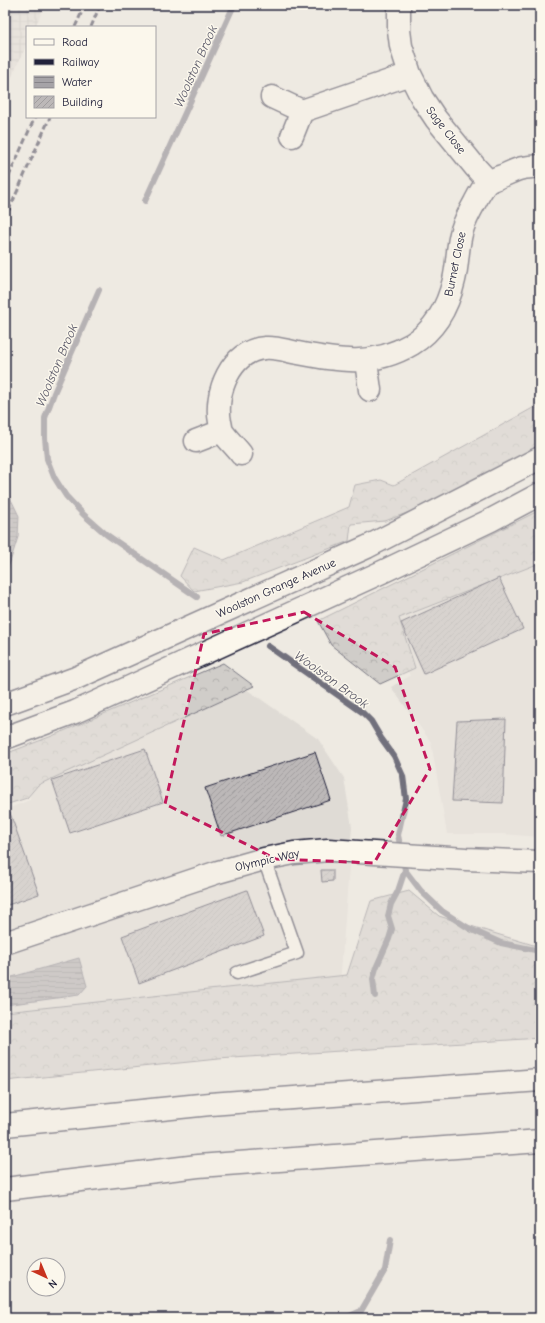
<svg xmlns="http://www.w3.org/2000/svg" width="545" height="1323" viewBox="0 0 545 1323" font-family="'Comic Neue',sans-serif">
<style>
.built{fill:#dfdbd5}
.industrial{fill:url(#industrial-grid)}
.forest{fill:url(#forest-crowns);stroke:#797882}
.water{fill:url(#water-rules);stroke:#716f7c}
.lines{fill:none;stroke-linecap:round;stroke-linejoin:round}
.stream{stroke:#716f7c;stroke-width:6}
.building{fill:url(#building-hatch);stroke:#22223b}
.lane-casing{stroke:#22223b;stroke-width:15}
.street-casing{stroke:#22223b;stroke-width:25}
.secondary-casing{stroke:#22223b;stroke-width:25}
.highway-casing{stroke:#22223b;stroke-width:25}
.lane{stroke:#fbf7ec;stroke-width:12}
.street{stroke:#fbf7ec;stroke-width:22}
.secondary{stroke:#fbf7ec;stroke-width:22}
.highway{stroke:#fbf7ec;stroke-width:22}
.rail{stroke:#22223b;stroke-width:3;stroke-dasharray:6 3;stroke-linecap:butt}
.marked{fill:none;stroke:#c2185b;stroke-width:3;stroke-dasharray:8 5;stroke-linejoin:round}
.labels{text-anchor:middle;stroke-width:3;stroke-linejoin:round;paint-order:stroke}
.street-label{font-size:12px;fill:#22223b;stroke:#fbf7ec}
.water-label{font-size:13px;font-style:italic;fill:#575666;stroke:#fbf7ec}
</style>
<defs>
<pattern id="industrial-grid" width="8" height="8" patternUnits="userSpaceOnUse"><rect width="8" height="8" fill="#dfdbd5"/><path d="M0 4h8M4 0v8" fill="none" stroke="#bfbcb8"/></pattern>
<pattern id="forest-crowns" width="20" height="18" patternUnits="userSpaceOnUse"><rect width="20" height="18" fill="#d0cdc9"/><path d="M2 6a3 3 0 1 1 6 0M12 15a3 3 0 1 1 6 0" fill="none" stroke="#b2b0ae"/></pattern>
<pattern id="water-rules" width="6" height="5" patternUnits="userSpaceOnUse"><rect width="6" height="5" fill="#a6a3a7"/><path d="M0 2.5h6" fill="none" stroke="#878489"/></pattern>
<pattern id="building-hatch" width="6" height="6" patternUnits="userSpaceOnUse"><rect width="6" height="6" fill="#bcb8b8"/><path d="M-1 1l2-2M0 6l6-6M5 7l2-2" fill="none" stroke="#a19e9f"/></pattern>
</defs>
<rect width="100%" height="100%" fill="#eeeae2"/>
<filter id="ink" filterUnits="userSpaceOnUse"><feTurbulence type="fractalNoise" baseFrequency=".025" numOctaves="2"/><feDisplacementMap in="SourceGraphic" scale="8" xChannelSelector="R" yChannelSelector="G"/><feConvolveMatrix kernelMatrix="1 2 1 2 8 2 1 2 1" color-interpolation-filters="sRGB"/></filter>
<g filter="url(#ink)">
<path class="built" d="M 540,526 L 540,837 L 502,834 L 447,834 L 431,742 L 391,687 L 410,676 L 383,607 Z
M 246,689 L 318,739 L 344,778 L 352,827 L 340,984 L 5,1011 L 5,810 L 30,800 L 31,780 Z"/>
<path class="industrial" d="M 5,5 L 45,5 L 35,27 L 27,27 L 27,44 L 5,91 Z"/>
<path class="forest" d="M 540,404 L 540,446 L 412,511 L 385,521 L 351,524 L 349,541 L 243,582 L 194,591 L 180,576 L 194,547 L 224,560 L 349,507 L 355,485 L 381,480 L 394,485 Z
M 540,510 L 540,563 L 399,618 L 415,668 L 380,684 L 331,645 L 318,621 Z
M 223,663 L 254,686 L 38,785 L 27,798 L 5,805 L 5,754 L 52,736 Z
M 409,891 L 439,916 L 490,932 L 540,947 L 540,1038 L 218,1059 L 5,1081 L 5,1012 L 347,975 L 371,901 Z"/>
<path class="water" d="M 5,487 L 19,516 L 18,537 L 5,578 Z
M 79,958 L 87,986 L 79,995 L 5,1005 L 5,979 Z"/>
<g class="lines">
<path class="stream" d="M 145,201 L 234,5
M 99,290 L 54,393 L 45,418 L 45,438 L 47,459 L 54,477 L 66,496 L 84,515 L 107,535 L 197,597
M 268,646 L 362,712 L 371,721 L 381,738 L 394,756 L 403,776 L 406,799 L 398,835 L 405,870 L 421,891 L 442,911 L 470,929 L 501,943 L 540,951
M 375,996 L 373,979 L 376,968 L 389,939 L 392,929 L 388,916 L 391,904 L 398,891 L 405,870
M 345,1318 L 361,1311 L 385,1270 L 390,1240"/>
</g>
<path class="building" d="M 499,578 L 523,629 L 424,674 L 401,623 Z
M 506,719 L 503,803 L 452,801 L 457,721 Z
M 145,749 L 163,802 L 70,833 L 52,780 Z
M 315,752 L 331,800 L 221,836 L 205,788 Z
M 10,813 L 39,894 L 5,906 L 5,815 Z
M 321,870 L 333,870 L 333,881 L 322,882 Z
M 247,890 L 264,936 L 139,983 L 122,936 Z"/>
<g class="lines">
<defs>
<path id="lane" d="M 237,973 L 297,953 L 264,859"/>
<path id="street" d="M 399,5 L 399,30 L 401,46 L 410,74 L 422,98 L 436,119 L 476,168 L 489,182
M 272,97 L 302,111 L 410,74
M 292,136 L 302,111
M 366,361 L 370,390
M 196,441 L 222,431
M 241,454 C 236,447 226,438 222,431 C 221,429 221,425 220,422 C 214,393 231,350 265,348 C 276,347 287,351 298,353 C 340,361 373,367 412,344 C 435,330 448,306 454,280 C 458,264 457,246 462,230 C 465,220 470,211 475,202 C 478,196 483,187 488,182 C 491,180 496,179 499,177 C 506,175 512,171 519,169 C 526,167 533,167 540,166
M 5,943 L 218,872 L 264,859 L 294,853 L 328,850 L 466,859 L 540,862"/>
<path id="secondary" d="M 5,704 L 76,678 L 367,547 L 540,458
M 5,738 L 75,712 L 382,572 L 491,520 L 540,494"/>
<path id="highway" d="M 5,1125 L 210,1104 L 540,1080
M 5,1189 L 198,1166 L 540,1141"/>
</defs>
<use href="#lane" class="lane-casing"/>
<use href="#street" class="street-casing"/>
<use href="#secondary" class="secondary-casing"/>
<use href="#highway" class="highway-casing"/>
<use href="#lane" class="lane"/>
<use href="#street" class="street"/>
<use href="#secondary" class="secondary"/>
<use href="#highway" class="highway"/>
<path class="rail" d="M 75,27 L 85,5
M 91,27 L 100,5
M 5,185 L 35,117
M 5,219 L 50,117"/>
</g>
</g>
<path d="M0 0H545V1323H0ZM 304,612 L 395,667 L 430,769 L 374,863 L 276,859 L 165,804 L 204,634 Z" fill="#eeeae2" fill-opacity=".55" fill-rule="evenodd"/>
<path class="marked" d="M 304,612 L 395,667 L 430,769 L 374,863 L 276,859 L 165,804 L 204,634 Z"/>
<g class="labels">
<g class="street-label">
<text transform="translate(446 130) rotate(52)" y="4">Sage Close</text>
<text transform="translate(455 264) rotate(-78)" y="4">Burnet Close</text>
<text transform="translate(276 588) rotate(-24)" y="4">Woolston Grange Avenue</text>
<text transform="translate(267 860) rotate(-13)" y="4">Olympic Way</text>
</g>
<g class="water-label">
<text transform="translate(195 66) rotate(-66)" y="5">Woolston Brook</text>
<text transform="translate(56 365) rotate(-67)" y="5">Woolston Brook</text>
<text transform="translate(332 679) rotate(36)" y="5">Woolston Brook</text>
</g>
</g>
<rect width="545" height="1323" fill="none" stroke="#fbf7ec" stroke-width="20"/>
<rect x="10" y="10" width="525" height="1303" fill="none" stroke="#22223b" stroke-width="1.5" filter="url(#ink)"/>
<rect x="26" y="26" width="130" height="92" fill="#fbf7ec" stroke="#a4a2a5"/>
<rect x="34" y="39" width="20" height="6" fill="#fbf7ec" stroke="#a4a2a5"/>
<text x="62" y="46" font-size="12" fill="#22223b">Road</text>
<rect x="34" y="59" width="20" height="6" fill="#22223b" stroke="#a4a2a5"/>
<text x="62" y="66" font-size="12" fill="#22223b">Railway</text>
<rect x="34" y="76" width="20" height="12" fill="url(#water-rules)" stroke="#a4a2a5"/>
<text x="62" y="86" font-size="12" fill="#22223b">Water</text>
<rect x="34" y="96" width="20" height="12" fill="url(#building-hatch)" stroke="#a4a2a5"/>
<text x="62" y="106" font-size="12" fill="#22223b">Building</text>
<g transform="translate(46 1277) rotate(136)"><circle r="19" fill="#fbf7ec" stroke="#a4a2a5"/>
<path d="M0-3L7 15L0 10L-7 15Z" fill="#c8321e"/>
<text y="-6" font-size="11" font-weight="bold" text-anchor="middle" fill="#22223b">N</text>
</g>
</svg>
